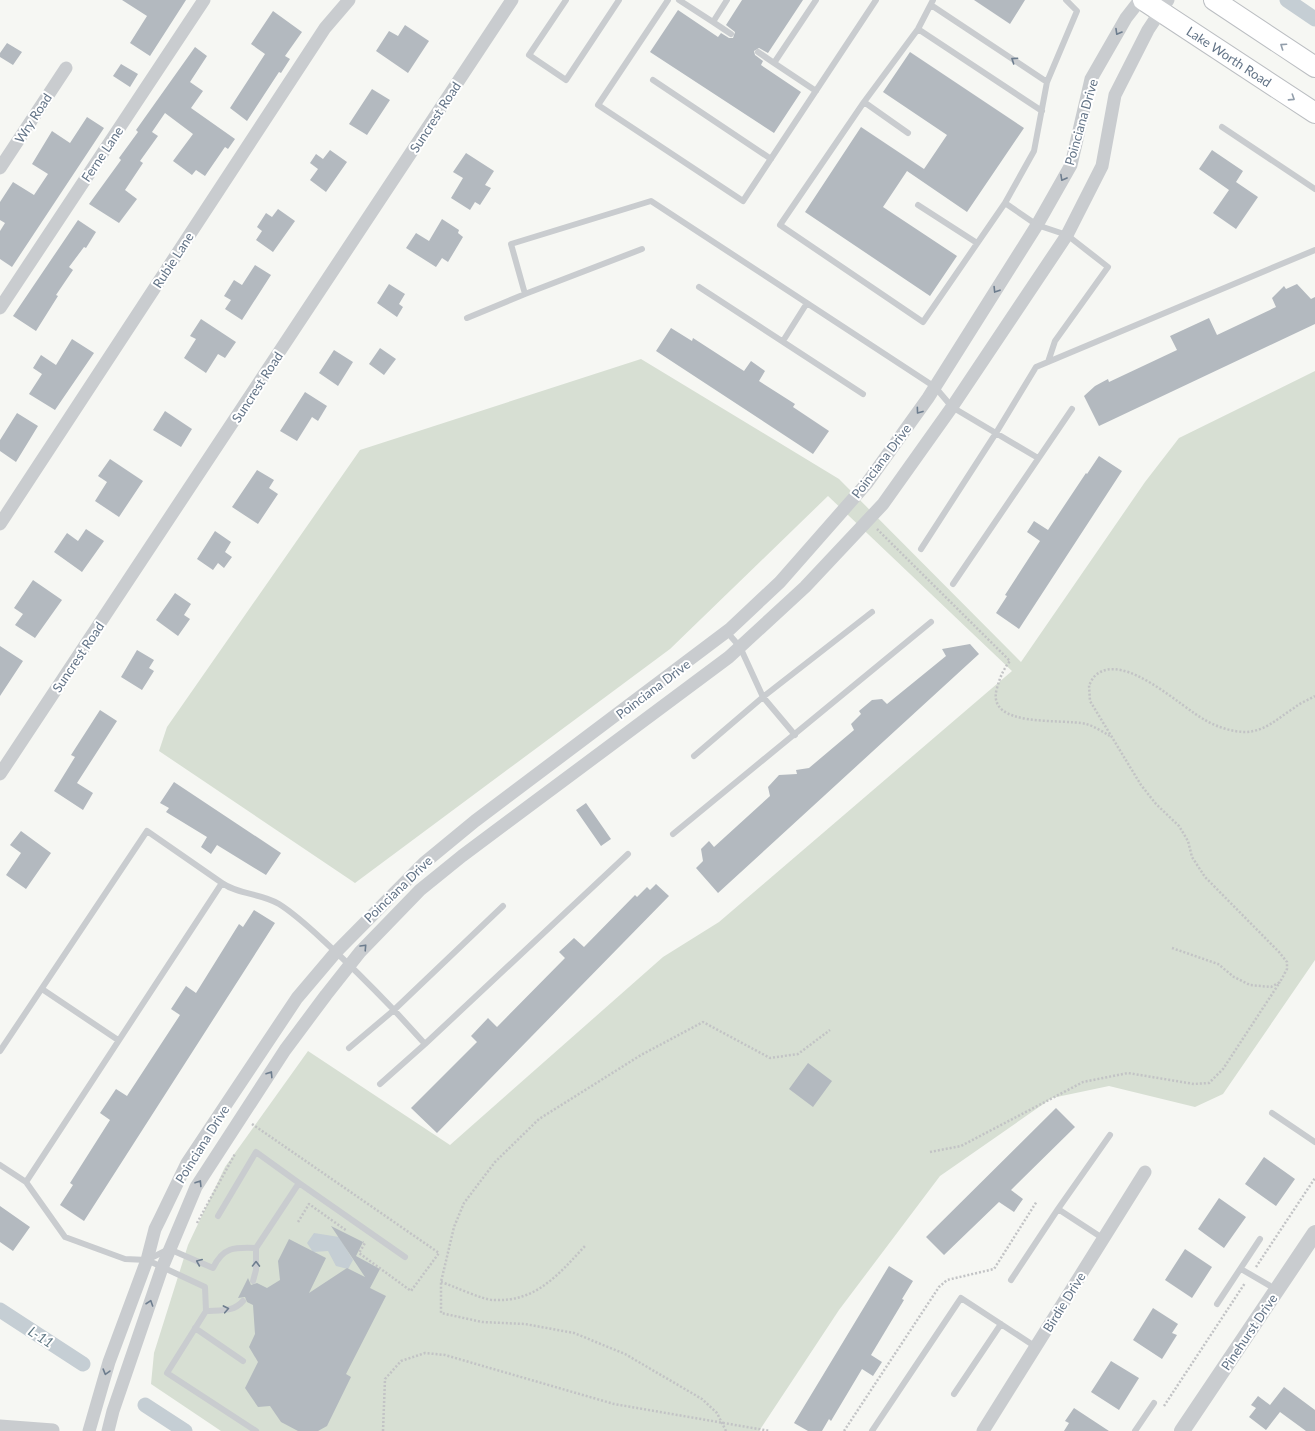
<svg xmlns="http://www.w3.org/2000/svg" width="1315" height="1431" viewBox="0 0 1315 1431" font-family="Lato,sans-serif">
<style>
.green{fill:#d7dfd3}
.water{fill:#c5ced4}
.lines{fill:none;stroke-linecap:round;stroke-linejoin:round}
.canal{stroke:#c5ced4;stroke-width:15}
.building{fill:#b3b9bf}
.primary-casing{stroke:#bbbec2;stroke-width:22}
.path{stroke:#c2c3c5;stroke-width:2.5;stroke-dasharray:2 2;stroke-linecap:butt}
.service{stroke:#c9cccf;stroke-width:6}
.minor{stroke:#c9cccf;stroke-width:13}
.tertiary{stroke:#c9cccf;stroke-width:16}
.primary{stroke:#fff;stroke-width:20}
.oneway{stroke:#6d7d8e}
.oneway2{stroke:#929eab}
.labels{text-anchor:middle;stroke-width:4;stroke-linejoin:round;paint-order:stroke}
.street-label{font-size:13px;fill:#637487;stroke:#fff}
.water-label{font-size:14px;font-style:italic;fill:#5e7783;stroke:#fff}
</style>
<rect width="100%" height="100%" fill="#f6f7f3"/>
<path class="green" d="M 641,359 L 839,479 L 1021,662 L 1145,482 L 1179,438 L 1315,371 L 1315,960 L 1223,1094 L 1195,1107 L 1109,1086 L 1052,1098 L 940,1176 L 839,1310 L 759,1431 L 221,1431 L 151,1384 L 154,1353 L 188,1245 L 225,1167 L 308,1051 L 450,1145 L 663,957 L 719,922 L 1012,671 L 828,496 L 670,649 L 355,883 L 159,751 L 167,727 L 360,450 Z"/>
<path class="water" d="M 314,1233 L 339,1237 L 353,1260 L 348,1269 L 336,1266 L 328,1251 L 313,1252 L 307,1243 Z"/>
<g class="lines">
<path class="canal" d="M 1287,0 L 1315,19
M 0,1310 L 83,1364
M 145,1405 L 185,1431"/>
</g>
<path class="building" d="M 122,0 L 186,0 L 150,56 L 130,43 L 147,16 Z
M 742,0 L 803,0 L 768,53 L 759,48 L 754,51 L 755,55 L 763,61 L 761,65 L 801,92 L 774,133 L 650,52 L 678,10 L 718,37 L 721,33 L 729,38 L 733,38 L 735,32 L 726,25 Z
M 974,0 L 1025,0 L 1010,24 Z
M 273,11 L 302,32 L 285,56 L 290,59 L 281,73 L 279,72 L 247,121 L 230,108 L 265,54 L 251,44 Z
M 405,25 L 429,41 L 408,73 L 376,51 L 389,31 L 398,36 Z
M 7,43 L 22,52 L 13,65 L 0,57 L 0,53 Z
M 195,47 L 207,56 L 190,82 L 203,91 L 191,108 L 235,139 L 228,149 L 225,147 L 205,176 L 196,170 L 192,175 L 173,161 L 193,134 L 165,113 L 152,132 L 158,136 L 140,161 L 143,163 L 125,190 L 137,199 L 119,223 L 89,204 L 121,160 L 119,158 L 138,132 L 136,130 Z
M 910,52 L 1024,128 L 967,212 L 907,171 L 883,207 L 957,256 L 930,296 L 805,212 L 861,127 L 924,169 L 947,135 L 883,92 Z
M 121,64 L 138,74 L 130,87 L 113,76 Z
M 372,89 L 390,100 L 367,135 L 349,124 Z
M 87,117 L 104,128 L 12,267 L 0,259 L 0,231 L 5,223 L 0,220 L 0,202 L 13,182 L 34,195 L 48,174 L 32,164 L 52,131 L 70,143 Z
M 330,150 L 347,162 L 326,192 L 310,180 L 318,169 L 310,163 L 316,154 L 323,159 Z
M 1212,150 L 1243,171 L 1236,182 L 1258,197 L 1236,229 L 1213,213 L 1229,190 L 1199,169 Z
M 466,153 L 494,171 L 485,185 L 491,188 L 480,205 L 475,202 L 470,210 L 451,198 L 463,178 L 453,172 Z
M 278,209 L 295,221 L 273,252 L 256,240 L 262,231 L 257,227 L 266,213 L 272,217 Z
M 442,219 L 459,230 L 458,233 L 463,237 L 448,262 L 442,258 L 436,267 L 406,248 L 416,233 L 429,241 Z
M 78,220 L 96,232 L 86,248 L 84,247 L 69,267 L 73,270 L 56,295 L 58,296 L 36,331 L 13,316 Z
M 255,265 L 271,275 L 242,320 L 225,309 L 231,300 L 224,296 L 234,280 L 242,285 Z
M 389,284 L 405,294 L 399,304 L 403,307 L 397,317 L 377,303 Z
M 1297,284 L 1311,299 L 1315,297 L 1315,324 L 1099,426 L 1084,396 L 1095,386 L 1108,379 L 1109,382 L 1177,350 L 1170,336 L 1209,318 L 1217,335 L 1276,307 L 1272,298 L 1284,286 L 1286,289 Z
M 201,319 L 236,342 L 225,358 L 218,354 L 206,373 L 184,358 L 196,339 L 190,336 Z
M 671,328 L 692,341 L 693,338 L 744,371 L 751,361 L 765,371 L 759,381 L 795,404 L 793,407 L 829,431 L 813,454 L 656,351 Z
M 72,339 L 94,353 L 55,410 L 29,394 L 42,374 L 33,368 L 41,355 L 56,365 Z
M 380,348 L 396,359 L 384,375 L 369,364 Z
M 334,350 L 353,362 L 338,386 L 319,373 Z
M 305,392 L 327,406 L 318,421 L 312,417 L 297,441 L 280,431 Z
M 165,411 L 192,429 L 181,447 L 153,430 Z
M 17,413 L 38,426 L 16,462 L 0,451 L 0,440 Z
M 1099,456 L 1122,471 L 1019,629 L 996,613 L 1007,596 L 1005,595 L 1040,541 L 1027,532 L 1034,521 L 1048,530 L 1086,473 L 1087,474 Z
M 110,459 L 143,481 L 119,517 L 95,501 L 107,482 L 98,476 Z
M 257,470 L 274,480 L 269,488 L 278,494 L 258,524 L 232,507 Z
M 86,529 L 104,541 L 82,572 L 54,552 L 67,533 L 78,541 Z
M 215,531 L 231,542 L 225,552 L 232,557 L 224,568 L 218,563 L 213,570 L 197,559 Z
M 33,580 L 62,600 L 35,638 L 15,625 L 23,614 L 14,608 Z
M 175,593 L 191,604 L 184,615 L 190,619 L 178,636 L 156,620 Z
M 970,644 L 979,654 L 718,893 L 696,868 L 703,861 L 701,849 L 709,841 L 714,847 L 770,796 L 768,787 L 779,775 L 797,774 L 796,770 L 809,768 L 854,730 L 851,724 L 861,714 L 859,711 L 872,700 L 882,699 L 887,704 L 946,656 L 942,649 Z
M 0,646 L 23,661 L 0,696 Z
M 137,650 L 154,660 L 149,668 L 154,671 L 142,690 L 121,677 Z
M 100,710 L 117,721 L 77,783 L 93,793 L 83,810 L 54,791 L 75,757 L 71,755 Z
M 174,782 L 281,853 L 266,875 L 217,845 L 211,854 L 201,847 L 207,837 L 166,812 L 169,808 L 160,803 Z
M 586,803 L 611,839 L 601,846 L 576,810 Z
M 21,831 L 51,853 L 26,889 L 6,875 L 21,853 L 10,845 Z
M 656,884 L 669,896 L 437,1133 L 411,1108 L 477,1042 L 471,1036 L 488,1018 L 497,1027 L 565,958 L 559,952 L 574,938 L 584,947 L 635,895 L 637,897 L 647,887 L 650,890 Z
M 254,910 L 275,923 L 84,1221 L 60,1205 L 73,1185 L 70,1183 L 110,1120 L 100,1113 L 116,1089 L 127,1096 L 180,1015 L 171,1009 L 186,986 L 196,993 L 239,924 L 243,927 Z
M 808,1063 L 832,1081 L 813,1107 L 789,1089 Z
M 1056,1108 L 1075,1127 L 1011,1190 L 1023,1199 L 1014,1212 L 999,1202 L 944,1255 L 926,1237 Z
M 1264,1157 L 1295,1179 L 1276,1206 L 1245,1184 Z
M 1219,1198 L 1246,1217 L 1224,1248 L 1198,1229 Z
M 0,1206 L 30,1227 L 13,1251 L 0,1242 Z
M 331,1226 L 363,1242 L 356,1256 L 380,1269 L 370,1288 L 386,1296 L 346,1374 L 351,1377 L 327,1426 L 318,1431 L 298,1431 L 281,1422 L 270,1406 L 258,1407 L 245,1388 L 258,1362 L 249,1347 L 255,1334 L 253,1305 L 247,1302 L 245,1297 L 238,1298 L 248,1278 L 251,1285 L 257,1283 L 267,1288 L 280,1280 L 278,1261 L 289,1239 L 326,1258 L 309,1293 L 347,1268 L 365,1277 Z
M 1185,1249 L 1212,1267 L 1192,1298 L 1165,1280 Z
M 889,1266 L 913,1281 L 902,1299 L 904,1300 L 871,1355 L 882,1362 L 873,1376 L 862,1369 L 831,1421 L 829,1419 L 822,1431 L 808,1431 L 794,1423 Z
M 1153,1308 L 1178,1324 L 1172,1333 L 1177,1335 L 1162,1359 L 1133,1340 Z
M 1111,1361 L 1139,1378 L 1119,1410 L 1091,1392 Z
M 1284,1387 L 1315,1410 L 1315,1431 L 1306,1431 L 1280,1412 L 1266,1430 L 1249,1417 L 1256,1408 L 1251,1405 L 1258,1396 L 1270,1405 Z
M 1074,1408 L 1109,1431 L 1064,1431 L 1069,1423 L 1065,1421 Z"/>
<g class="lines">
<defs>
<g id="primary">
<path id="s1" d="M 1143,0 L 1315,113"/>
<path d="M 1214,0 L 1315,67"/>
</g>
</defs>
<use href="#primary" class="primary-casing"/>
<path class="path" d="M 877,529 L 1010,661 C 1003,670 1000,677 997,688 C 985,729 1062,718 1086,724 C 1094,726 1103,732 1110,736
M 1172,948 L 1218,964 L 1234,977 L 1250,985 L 1271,987 L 1280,982 L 1287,969 L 1287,962 L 1279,952 L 1205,877 L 1192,857 L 1188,841 L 1179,826 L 1156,804 L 1141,785 L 1090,701 L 1089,685 C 1091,682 1093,677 1096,675 C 1124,651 1182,708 1205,720 C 1217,727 1232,732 1246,732 C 1266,731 1278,718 1294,708 C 1300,703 1308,700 1315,696
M 252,1124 L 439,1253 L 411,1291 L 359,1253 L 365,1243 L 363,1242
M 930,1152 L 961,1146 L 1083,1082 L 1128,1073 L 1194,1084 L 1209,1083 L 1223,1069 L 1280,982
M 298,1222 L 309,1204 L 347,1231
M 197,1223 L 235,1154
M 1256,1267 L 1315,1178
M 441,1282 C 454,1286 482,1300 494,1300 C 536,1302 558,1275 585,1246
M 1164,1406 L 1245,1283
M 383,1431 L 385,1379 L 401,1361 L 425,1353 L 445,1355 L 614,1404 L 770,1431
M 726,1431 L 717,1413 L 702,1399 L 625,1354 L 574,1333 L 525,1324 L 482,1322 L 441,1313 L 441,1282 L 454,1227 L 464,1203 L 495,1162 L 539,1119 L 641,1055 L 703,1022 L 770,1058 L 798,1054 L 830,1030
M 844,1431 L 939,1287 L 947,1280 L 994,1269 L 1037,1201"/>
<path class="service" d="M 566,0 L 529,55 L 566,80 L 619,0
M 668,0 L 598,105 L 743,201 L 876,0
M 679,0 L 713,22 L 727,0
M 931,5 L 1047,82
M 713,22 L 731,34
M 918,29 L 1042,111
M 758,52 L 774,63
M 653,80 L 771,159
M 816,91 L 774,63 L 816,0
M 864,102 L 918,29 L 933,0
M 1222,127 L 1315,189
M 908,133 L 864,102 L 780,225 L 923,322 L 1005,203 L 1037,225 L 1067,235 L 1108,267 L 1055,341 L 1048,362
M 1005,203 L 1034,151 L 1047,82 L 1077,11 L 1066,0
M 918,205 L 977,243
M 642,249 L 525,294 L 511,244 L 651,201 L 935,387 L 952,407 L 1038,458
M 699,287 L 863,394
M 467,318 L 525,294
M 783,341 L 807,303
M 921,549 L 996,433 L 1036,367 L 1315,250
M 953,584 L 1072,409
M 727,632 L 740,647 L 763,697 L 795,735
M 694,756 L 763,697 L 872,612
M 673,834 L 931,622
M 42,989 L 118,1040
M 349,1048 L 394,1010 L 425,1044 L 628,854
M 0,1051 L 147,831 L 222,883
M 380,1084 L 425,1044
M 1272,1113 L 1315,1142
M 0,1165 L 26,1182
M 1058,1209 L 1110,1135
M 218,1216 L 256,1152 L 299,1183
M 149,1259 L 169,1249 L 213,1268 C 223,1247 234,1247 256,1248
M 1241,1269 L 1277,1290
M 1011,1280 L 1058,1209 L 1104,1239
M 253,1281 L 256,1270 L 256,1248 L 299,1183 L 405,1257
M 1217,1304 L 1260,1239
M 206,1311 C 220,1310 234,1312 243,1301
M 195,1328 L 243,1361
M 954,1394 L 1001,1324
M 256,1431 L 167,1373 L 206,1311 L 205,1287 L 147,1260 L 125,1259 L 65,1237 L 26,1182 L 222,883 C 239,895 261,893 279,904 C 295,914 310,928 324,941 C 348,963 371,986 394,1010 L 503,906
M 872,1431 L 961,1298 L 1036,1347
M 1135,1431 L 1154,1403"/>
<path class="minor" d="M 0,168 L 66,68
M 0,308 L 204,0
M 0,524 L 325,28 L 349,0
M 0,774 L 512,0
M 0,1426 L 53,1430
M 89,1431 L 109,1362 L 147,1260 L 155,1229 L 160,1219 L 187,1163 L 297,998 L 336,952 L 424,863 L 475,821 L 730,629 L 780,582 L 867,483 L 928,398 L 1037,225 L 1071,165 L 1091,79 L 1126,18 L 1140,0
M 108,1431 L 113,1411 L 162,1268 L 196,1187 L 285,1050 L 326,995 L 360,952 L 420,890 L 462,856 L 729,657 L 805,587 L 883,504 L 952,407 L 1067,235 L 1102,166 L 1115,95 L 1148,30 L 1168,0
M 983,1431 L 1145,1172"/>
<path class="tertiary" d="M 1182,1431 L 1315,1233"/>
<use href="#primary" class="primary"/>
</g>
<defs><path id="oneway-chevron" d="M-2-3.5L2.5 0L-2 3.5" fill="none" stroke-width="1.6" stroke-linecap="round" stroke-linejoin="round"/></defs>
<g class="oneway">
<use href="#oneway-chevron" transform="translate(1118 32) rotate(120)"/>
<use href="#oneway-chevron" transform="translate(1014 60) rotate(-146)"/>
<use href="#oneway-chevron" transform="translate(1063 178) rotate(119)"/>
<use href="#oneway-chevron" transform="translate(996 290) rotate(122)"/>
<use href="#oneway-chevron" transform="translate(919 411) rotate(126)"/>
<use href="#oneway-chevron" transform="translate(364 947) rotate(-47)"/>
<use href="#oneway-chevron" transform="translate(270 1074) rotate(-57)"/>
<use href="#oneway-chevron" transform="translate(199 1183) rotate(-58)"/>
<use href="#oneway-chevron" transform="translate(199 1262) rotate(-157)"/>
<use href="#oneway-chevron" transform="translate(256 1264) rotate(-89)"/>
<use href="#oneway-chevron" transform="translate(150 1303) rotate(-71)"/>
<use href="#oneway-chevron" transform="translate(226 1309) rotate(-11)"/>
<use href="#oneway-chevron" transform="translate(106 1372) rotate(106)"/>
</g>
<g class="oneway2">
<use href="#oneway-chevron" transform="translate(1283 46) rotate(-146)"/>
<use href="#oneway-chevron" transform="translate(1292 98) rotate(33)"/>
</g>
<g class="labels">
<g class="street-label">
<text dy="5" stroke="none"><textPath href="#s1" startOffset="103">Lake Worth Road</textPath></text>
<text transform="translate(435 117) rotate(-57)" y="5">Suncrest Road</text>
<text transform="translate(33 118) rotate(-57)" y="5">Wry Road</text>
<text transform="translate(1081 122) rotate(-74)" y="5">Poinciana Drive</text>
<text transform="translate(102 154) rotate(-56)" y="5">Ferne Lane</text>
<text transform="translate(173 260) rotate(-57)" y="5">Rubie Lane</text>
<text transform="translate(257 387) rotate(-57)" y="5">Suncrest Road</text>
<text transform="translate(881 461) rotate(-53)" y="5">Poinciana Drive</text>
<text transform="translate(78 657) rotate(-56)" y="5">Suncrest Road</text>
<text transform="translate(653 689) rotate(-37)" y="5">Poinciana Drive</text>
<text transform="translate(398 889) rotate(-44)" y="5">Poinciana Drive</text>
<text transform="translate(202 1144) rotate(-58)" y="5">Poinciana Drive</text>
<text transform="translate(1064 1302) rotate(-58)" y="5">Birdie Drive</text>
<text transform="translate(1249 1332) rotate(-56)" y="5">Pinehurst Drive</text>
</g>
<g class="water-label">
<text transform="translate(41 1337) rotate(33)" y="5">L-11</text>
</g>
</g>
</svg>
